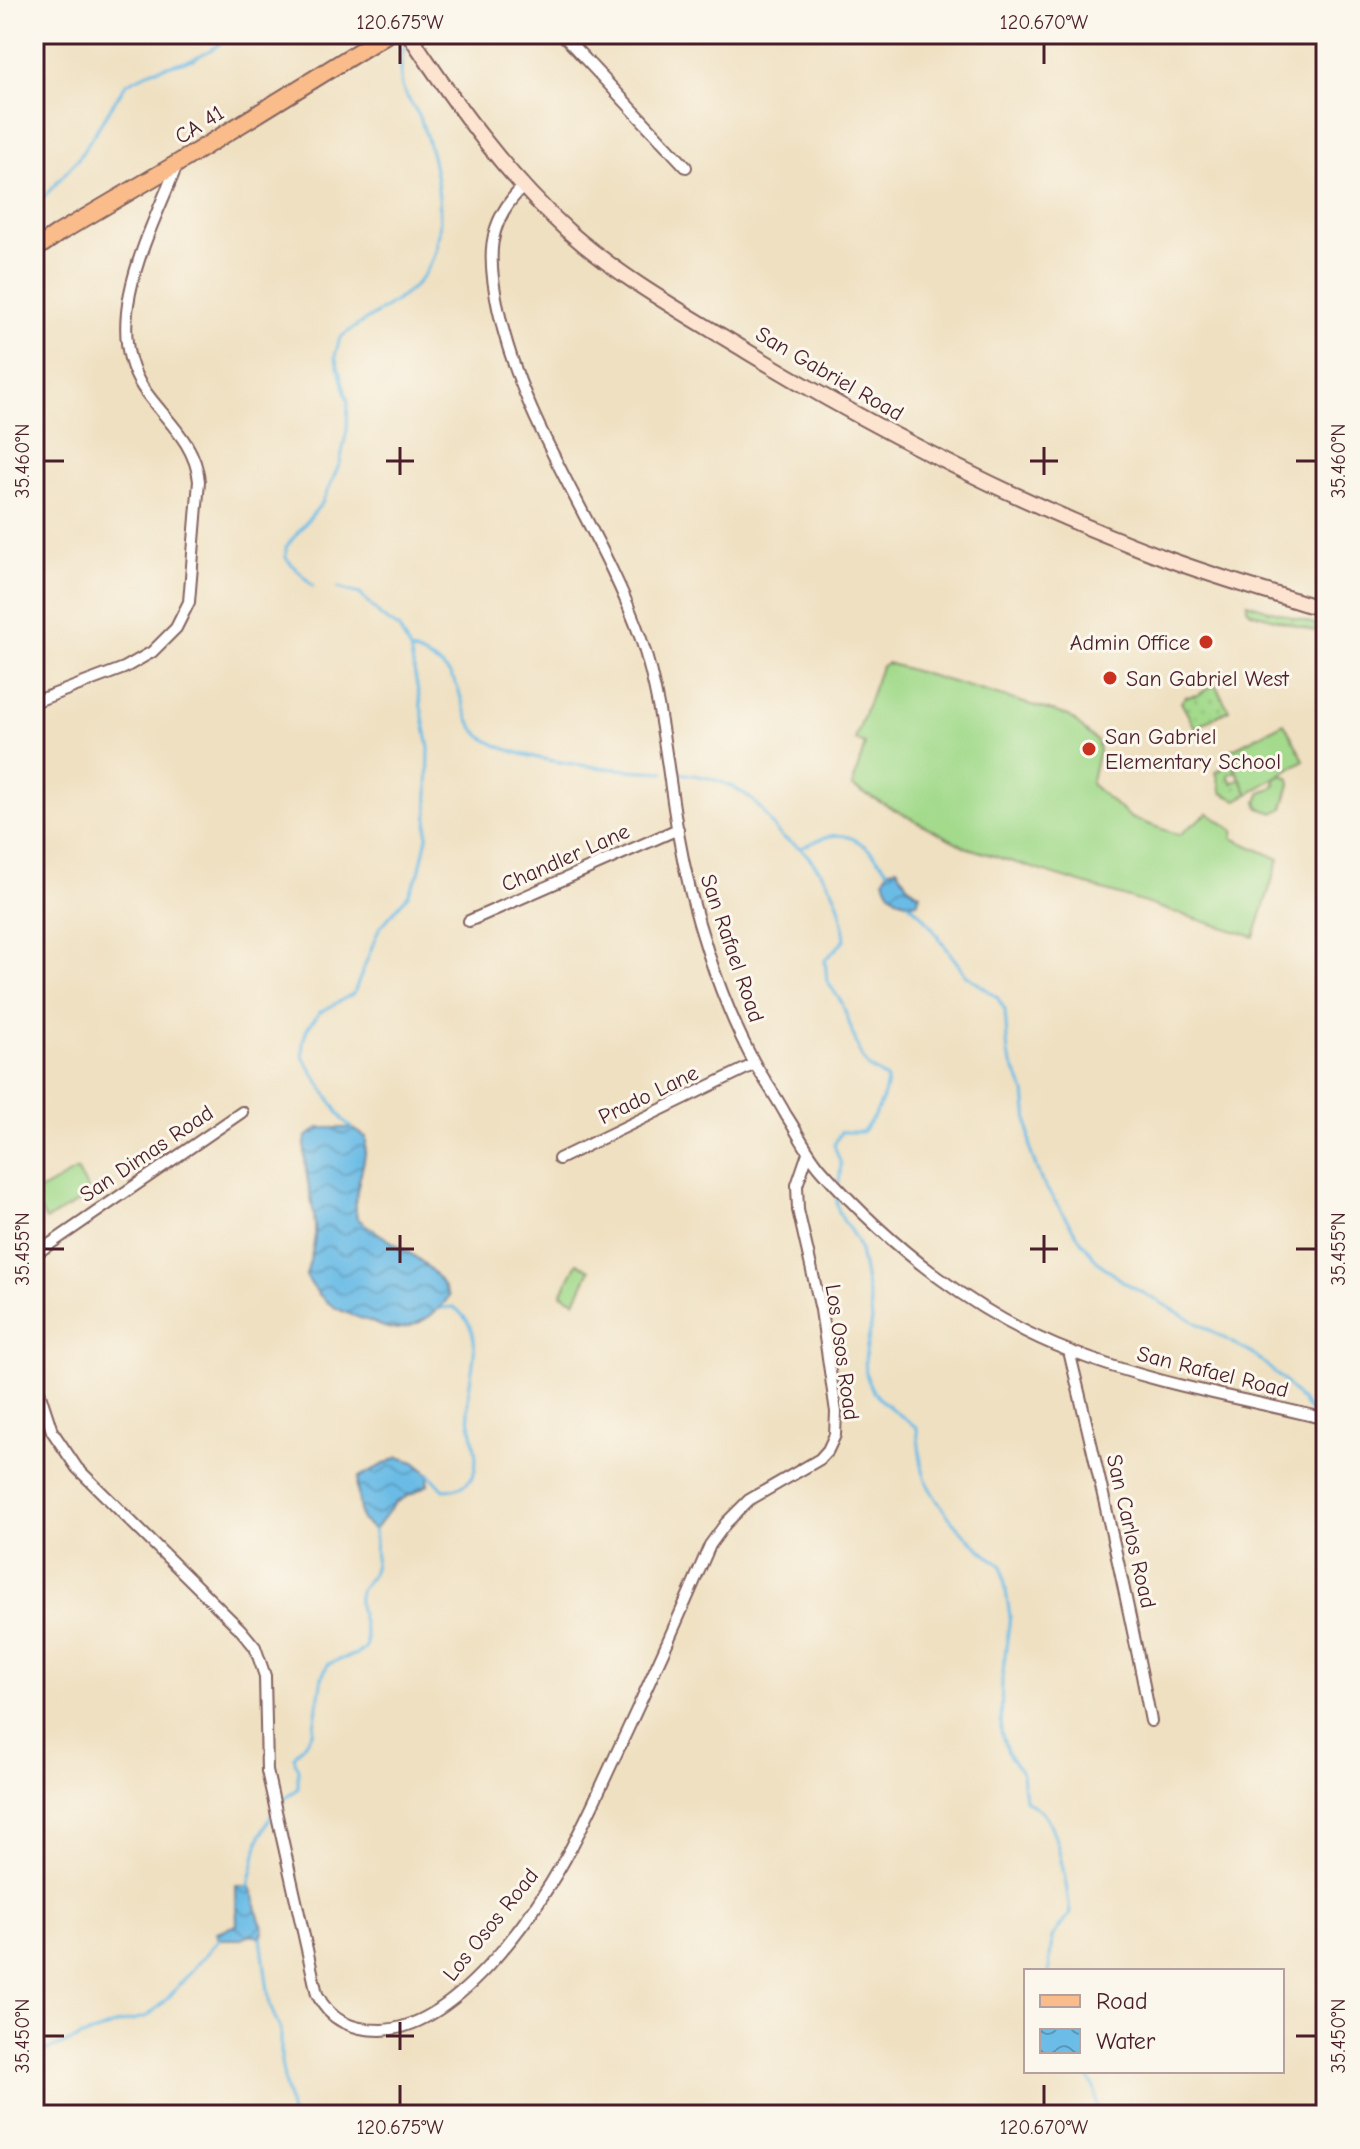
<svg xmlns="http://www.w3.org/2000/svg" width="1360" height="2149" viewBox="0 0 1360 2149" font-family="'Comic Neue',sans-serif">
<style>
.grass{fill:url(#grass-dots);stroke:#767c5c;stroke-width:2}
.park{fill:url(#park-crowns);stroke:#767c5c;stroke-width:2}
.pitch{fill:#a3da8c;stroke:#767c5c;stroke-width:2}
.water{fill:url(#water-waves);stroke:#5a6e88;stroke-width:2}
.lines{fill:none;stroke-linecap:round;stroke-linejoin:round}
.stream{stroke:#6bbce6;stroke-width:3}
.street-casing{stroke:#846360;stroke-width:14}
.secondary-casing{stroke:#846360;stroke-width:18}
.primary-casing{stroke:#846360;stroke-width:20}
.street{stroke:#fff;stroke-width:10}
.secondary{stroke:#fde4d0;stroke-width:14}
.primary{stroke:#f9bc8a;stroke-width:16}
.ticks{fill:none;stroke:#4a1f2b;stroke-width:3}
.poi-dot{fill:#c8321e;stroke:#fbf7ec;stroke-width:3}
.labels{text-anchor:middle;stroke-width:6;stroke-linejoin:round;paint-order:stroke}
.street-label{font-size:22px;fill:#4a1f2b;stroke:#fbf7ec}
.poi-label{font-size:22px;fill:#4a1f2b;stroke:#fbf7ec;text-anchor:start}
.neatline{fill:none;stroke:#4a1f2b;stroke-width:3}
.ticks-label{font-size:20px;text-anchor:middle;fill:#4a1f2b}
</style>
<defs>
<pattern id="grass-dots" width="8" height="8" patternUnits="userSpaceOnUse" patternTransform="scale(2)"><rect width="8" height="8" fill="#a3da8c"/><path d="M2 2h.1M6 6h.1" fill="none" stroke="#8ebb79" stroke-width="1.8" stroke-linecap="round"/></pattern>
<pattern id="park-crowns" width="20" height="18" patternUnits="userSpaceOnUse" patternTransform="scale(2)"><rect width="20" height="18" fill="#a3da8c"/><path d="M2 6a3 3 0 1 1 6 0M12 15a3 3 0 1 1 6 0" fill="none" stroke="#8ebb79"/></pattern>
<pattern id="water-waves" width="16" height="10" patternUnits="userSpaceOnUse" patternTransform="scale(2)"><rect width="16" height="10" fill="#6bbce6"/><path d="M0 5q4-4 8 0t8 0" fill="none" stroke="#5a98bb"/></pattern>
</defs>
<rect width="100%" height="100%" fill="#fbf7ec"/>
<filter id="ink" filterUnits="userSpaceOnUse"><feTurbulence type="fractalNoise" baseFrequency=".0125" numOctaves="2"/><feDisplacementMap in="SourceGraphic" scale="16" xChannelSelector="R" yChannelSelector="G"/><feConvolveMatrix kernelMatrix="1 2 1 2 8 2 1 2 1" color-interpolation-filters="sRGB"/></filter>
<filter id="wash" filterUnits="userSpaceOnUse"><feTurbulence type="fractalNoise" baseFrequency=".006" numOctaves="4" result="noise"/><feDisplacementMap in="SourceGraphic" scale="32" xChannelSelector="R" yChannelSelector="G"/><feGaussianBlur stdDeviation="1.8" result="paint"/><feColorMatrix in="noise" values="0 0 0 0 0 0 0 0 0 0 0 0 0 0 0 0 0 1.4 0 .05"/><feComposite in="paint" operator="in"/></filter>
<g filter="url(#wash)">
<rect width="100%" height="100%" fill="#efe0c1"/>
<path class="grass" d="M 1247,603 L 1321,626 L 1320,628 L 1314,631 L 1251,612 L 1247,608 Z
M 1215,684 L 1229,710 L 1195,728 L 1181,702 L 1185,697 L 1198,695 Z
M 1232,762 L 1236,771 L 1228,775 L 1232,783 L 1241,779 L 1248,794 L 1237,800 L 1222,793 L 1216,772 Z"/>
<path class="park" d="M 1282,775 L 1289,778 L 1290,784 L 1283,808 L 1274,813 L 1259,808 L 1257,802 L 1261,792 L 1274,787 L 1275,779 Z"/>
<path class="pitch" d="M 887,663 L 1069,716 L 1097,741 L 1099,750 L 1091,784 L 1131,818 L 1179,835 L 1208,813 L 1234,831 L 1232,838 L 1279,859 L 1254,937 L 965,847 L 852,787 L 865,744 L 855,740 L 881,667 Z
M 1284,723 L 1304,760 L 1248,794 L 1227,752 Z
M 77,1170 L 91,1195 L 46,1220 L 34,1199 L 34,1194 Z
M 577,1263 L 590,1270 L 575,1301 L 561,1294 Z"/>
<path class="water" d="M 897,867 L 907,885 L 920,894 L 917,903 C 899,903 889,896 884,879 L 888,871 Z
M 319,1128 L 352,1128 L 366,1137 C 368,1165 351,1189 357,1218 C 388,1244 432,1257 449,1296 C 439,1313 417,1327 396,1329 C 389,1330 379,1325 372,1322 C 340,1312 323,1306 306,1276 C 310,1259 316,1243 315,1226 C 313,1195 301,1168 306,1137 Z
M 398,1457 L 414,1462 L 429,1474 L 428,1485 L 395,1503 L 374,1530 L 361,1519 L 357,1487 L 359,1477 Z
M 236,1886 L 249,1886 C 259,1899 254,1916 264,1928 L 261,1938 L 252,1934 L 242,1939 L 219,1939 L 216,1932 L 237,1925 Z"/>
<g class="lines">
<path class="stream" d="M 34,208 L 78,159 L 126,84 L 153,70 L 193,59 L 216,47 L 230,34
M 313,586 L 286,558 L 286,547 L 322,503 L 340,463 L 347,430 L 348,402 L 335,356 L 340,338 C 364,318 405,301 423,276 C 453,236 437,162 420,118 C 415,107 405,97 402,86 C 399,70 402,54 406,38
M 338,588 L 360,594 L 382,617 L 399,629 L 410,650 L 429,748 L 427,837 L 419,873 L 408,895 L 379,929 L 354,993 L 319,1013 L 307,1029 L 303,1042 L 303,1057 L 343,1120 L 352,1128
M 410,650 C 437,661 453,668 461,698 C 464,708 469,723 476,731 C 504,763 622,770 665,772
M 673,773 C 705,774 741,784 762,810 C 768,818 772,827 780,835 C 787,842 793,843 800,848 C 805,851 809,858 813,862 C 835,888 842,906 845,940 L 825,960 L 827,981 L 842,1003 L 861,1056 L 869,1068 L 879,1073 L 887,1080 C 885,1099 874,1118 862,1132 L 841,1132 L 834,1145 L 841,1164 L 839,1183
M 801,848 C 810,844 821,838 831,836 C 855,831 875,854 888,871
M 908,903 L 924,917 L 966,975 L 997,997 L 1005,1010 L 1008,1055 L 1025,1092 L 1031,1153 L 1041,1180 L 1081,1241 L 1099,1263 L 1124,1282 L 1256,1356 L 1283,1380 L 1312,1413
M 838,1191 C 832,1217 852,1226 859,1247 C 861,1254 872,1315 872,1320 C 869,1341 861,1360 868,1381 C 876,1402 901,1414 917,1428 C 919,1447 921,1473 930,1489 C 947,1519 974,1546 1002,1566 L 1010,1616 L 1002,1679 L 1001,1732 L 1007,1752 L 1022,1774 L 1025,1800 C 1031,1804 1041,1809 1045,1815 C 1058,1832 1068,1892 1070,1914 L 1052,1937 L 1049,1971
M 429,1474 L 444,1490 C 494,1488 471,1441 468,1411 C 465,1373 492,1337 454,1307 L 442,1308
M 279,1804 L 298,1788 L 298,1770 L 294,1757 L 313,1732 L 322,1677 L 328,1664 L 356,1654 L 365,1648 C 370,1630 357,1616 359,1597 C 360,1585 366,1585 371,1576 C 378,1563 375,1544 374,1530
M 249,1886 L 259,1840 L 274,1810
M 261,1938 L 270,2006 L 281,2031 L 281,2063 L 291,2115
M 34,2055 L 120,2023 L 148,2016 L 169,1997 L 219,1939
M 1085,2071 L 1095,2090 L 1098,2115"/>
</g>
</g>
<g filter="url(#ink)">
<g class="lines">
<defs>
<path id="street" d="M 562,34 L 686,167
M 523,187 C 485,223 488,261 498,308 C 523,428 601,526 641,639 C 662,701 667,769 678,833 C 691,908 719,999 756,1066 C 766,1082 777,1098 786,1115 C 798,1133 807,1153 822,1170 C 889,1246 977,1316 1072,1352 C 1154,1384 1241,1398 1326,1419
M 34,702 L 124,668 L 152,652 L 176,628 L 189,602 L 199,481 C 195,441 164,419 143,388 C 99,322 152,229 177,165
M 469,921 L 678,829
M 559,1159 L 755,1064
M 34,1255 L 242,1112
M 1069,1351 C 1099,1474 1127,1597 1151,1721
M 34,1376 L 52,1431 L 77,1468 L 240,1629 L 255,1647 L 265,1676 L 267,1771 L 317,1994 C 330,2021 352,2030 381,2030 C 454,2029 532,1918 565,1859 C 588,1818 606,1775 626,1733 C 655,1671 683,1608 710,1545 L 726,1523 L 749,1500 L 820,1459 L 828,1450 L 835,1435 L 836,1412 L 821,1310 L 798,1210 L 797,1185 L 808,1153"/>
<path id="secondary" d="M 409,34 C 456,105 504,173 568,231 C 622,279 686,314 748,352 C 881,432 1020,504 1165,558 C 1218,578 1272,593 1326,610"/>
<path id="primary" d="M 34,250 L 59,233 L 178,163 L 387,34"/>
</defs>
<use href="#street" class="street-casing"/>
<use href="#secondary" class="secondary-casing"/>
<use href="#primary" class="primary-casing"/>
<use href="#street" class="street"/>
<use href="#secondary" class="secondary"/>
<use href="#primary" class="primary"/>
</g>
</g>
<path class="ticks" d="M 400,44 L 400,64M 1044,44 L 1044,64M 400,447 L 400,475M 1044,447 L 1044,475M 44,461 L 64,461M 386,461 L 414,461M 1030,461 L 1058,461M 1296,461 L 1316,461M 400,1235 L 400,1263M 1044,1235 L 1044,1263M 44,1249 L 64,1249M 386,1249 L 414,1249M 1030,1249 L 1058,1249M 1296,1249 L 1316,1249M 400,2022 L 400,2050M 44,2036 L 64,2036M 386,2036 L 414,2036M 1296,2036 L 1316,2036M 400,2085 L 400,2105M 1044,2085 L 1044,2105"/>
<g class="poi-dot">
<circle cx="1206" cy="642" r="8"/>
<circle cx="1110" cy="678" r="8"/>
<circle cx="1089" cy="749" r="8"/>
</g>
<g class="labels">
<g class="street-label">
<text transform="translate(199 124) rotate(-32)" y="8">CA 41</text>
<text transform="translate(830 373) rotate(30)" y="8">San Gabriel Road</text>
<text transform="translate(565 857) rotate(-24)" y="8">Chandler Lane</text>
<text transform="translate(733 948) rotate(71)" y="8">San Rafael Road</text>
<text transform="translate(648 1094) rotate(-26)" y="8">Prado Lane</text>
<text transform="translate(146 1153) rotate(-34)" y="8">San Dimas Road</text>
<text transform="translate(843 1352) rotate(82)" y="8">Los Osos Road</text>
<text transform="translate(1213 1371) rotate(14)" y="8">San Rafael Road</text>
<text transform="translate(1132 1531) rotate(77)" y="8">San Carlos Road</text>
<text transform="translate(490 1924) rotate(-51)" y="8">Los Osos Road</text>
</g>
<g class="poi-label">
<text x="1190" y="650" text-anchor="end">Admin Office</text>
<text x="1126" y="686">San Gabriel West</text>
<text x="1105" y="744">San Gabriel<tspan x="1105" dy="25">Elementary School</tspan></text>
</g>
</g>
<rect width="1360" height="2149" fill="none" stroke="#fbf7ec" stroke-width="88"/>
<rect x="1024" y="1969" width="260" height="104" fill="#fbf7ec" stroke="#b4a19f" stroke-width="2"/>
<rect x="1040" y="1995" width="40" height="12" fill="#f9bc8a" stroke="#b4a19f" stroke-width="2"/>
<text x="1096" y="2009" font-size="24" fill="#4a1f2b">Road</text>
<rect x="1040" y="2029" width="40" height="24" fill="url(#water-waves)" stroke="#b4a19f" stroke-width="2"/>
<text x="1096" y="2049" font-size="24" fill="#4a1f2b">Water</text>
<rect x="44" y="44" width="1272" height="2061" class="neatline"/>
<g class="ticks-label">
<text x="400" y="29">120.675°W</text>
<text x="1044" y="29">120.670°W</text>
<text transform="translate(22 461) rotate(-90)" y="7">35.460°N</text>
<text transform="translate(1338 461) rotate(-90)" y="7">35.460°N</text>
<text transform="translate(22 1249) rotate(-90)" y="7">35.455°N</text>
<text transform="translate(1338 1249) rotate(-90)" y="7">35.455°N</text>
<text transform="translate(22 2036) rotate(-90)" y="7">35.450°N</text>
<text transform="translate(1338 2036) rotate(-90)" y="7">35.450°N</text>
<text x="400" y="2134">120.675°W</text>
<text x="1044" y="2134">120.670°W</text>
</g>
</svg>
